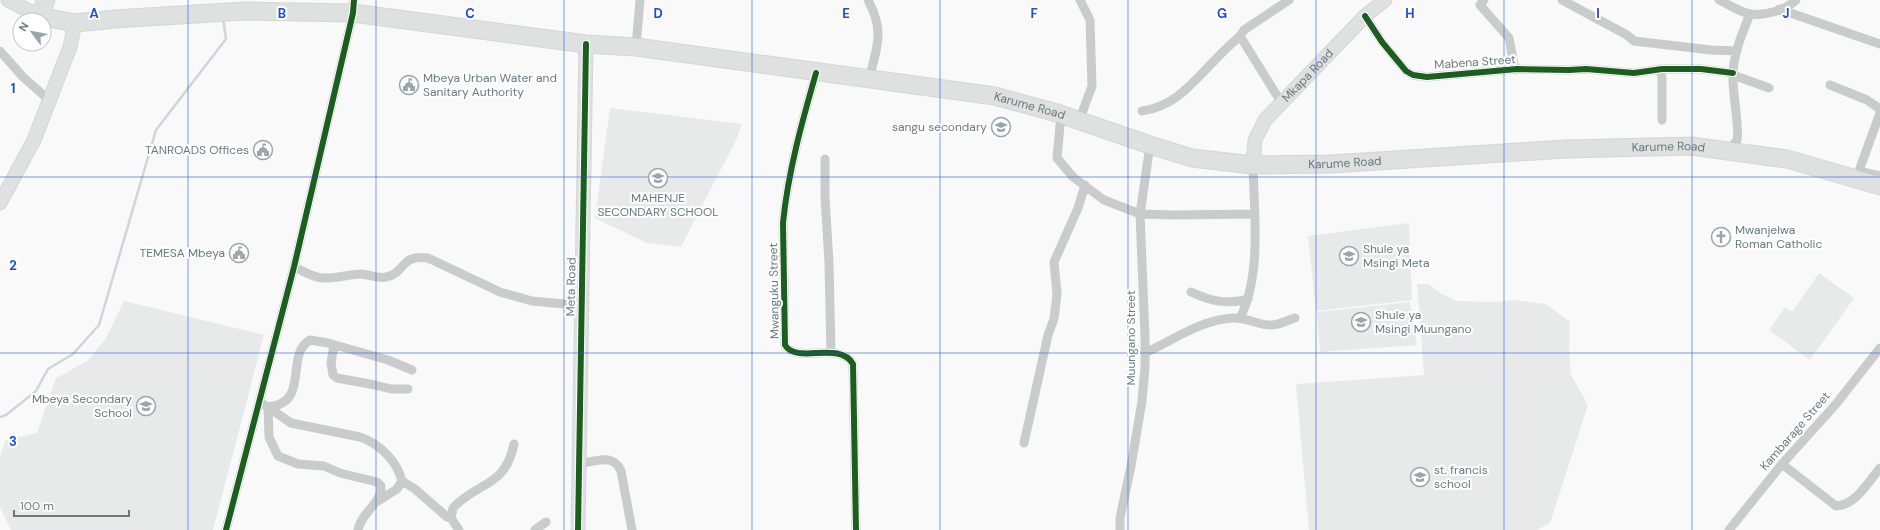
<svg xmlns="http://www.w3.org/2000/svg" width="1880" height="530" viewBox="0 0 1880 530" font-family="'DM Sans',sans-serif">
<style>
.built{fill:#e8eae9}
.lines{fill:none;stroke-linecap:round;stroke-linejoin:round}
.stream{stroke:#cdd6d8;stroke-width:2.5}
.secondary-casing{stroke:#d5d6d7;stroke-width:15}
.highway-casing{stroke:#d5d6d6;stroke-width:19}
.street{stroke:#cacccc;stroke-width:9}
.secondary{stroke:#dfe0e0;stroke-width:13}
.highway{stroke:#dfe0e0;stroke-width:17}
.cycleway-casing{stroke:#fff;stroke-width:8}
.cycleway{stroke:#1b5e20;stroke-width:6}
.grid{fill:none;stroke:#1d4ed8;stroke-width:1;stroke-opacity:0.55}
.labels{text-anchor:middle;stroke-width:4;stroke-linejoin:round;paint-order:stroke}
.street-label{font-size:12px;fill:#667a81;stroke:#fff}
.poi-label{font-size:12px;fill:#667a81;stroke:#fff;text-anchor:start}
.grid-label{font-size:13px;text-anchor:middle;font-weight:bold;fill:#1d4ed8;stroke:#fff;stroke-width:4;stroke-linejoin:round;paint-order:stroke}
</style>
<rect width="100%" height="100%" fill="#f9f9f9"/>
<path class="built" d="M 610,108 L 742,124 L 737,138 L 681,247 L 647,243 L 595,218 Z
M 1409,223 L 1412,300 L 1316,311 L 1308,236 Z
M 1819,273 L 1854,298 L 1810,360 L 1769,330 L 1785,307 L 1792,312 Z
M 1417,284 L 1429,284 L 1440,293 L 1457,301 L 1494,302 L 1514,300 L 1546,304 L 1570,322 L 1569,345 L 1571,375 L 1588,405 L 1550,523 L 1537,530 L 1309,530 L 1296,384 L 1424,375 Z
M 124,301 L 264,335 L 213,530 L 11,530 L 0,507 L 0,456 L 6,440 L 37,433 L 56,378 L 87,361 L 105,340 Z
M 1410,302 L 1417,345 L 1320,352 L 1317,312 Z"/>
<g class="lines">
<path class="stream" d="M 0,417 L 6,415 L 36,391 L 48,369 L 73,354 L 99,325 L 156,130 L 226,39 L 223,18"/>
<defs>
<g id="secondary">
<path d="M 8,0 L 39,16"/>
<path id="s1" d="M 1253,165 L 1255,140 L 1265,120 L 1365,16 L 1385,0"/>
<path d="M 0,203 L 34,140 L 70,47 L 75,23"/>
<path d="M 578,530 L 586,44"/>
</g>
<g id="highway">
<path id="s2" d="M 46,0 L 39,16 L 75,23 L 115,19 L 244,11 L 353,13 L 586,44 L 636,47 L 995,96 L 1057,113 L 1150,145 L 1192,158 L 1253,165 L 1331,164 L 1565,149 L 1691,146 L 1787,159 L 1880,186"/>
</g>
</defs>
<use href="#secondary" class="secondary-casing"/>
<use href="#highway" class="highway-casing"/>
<path class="street" d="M 868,0 C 885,32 877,47 869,79
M 1484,0 L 1480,5 L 1509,38 L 1515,70
M 1562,0 L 1627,35 L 1634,41 L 1711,50 L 1737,51
M 1719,0 C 1728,4 1741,13 1751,14 C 1765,16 1786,10 1796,0
M 1779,9 L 1880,44
M 1365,16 L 1382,42 L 1406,71 L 1413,75 L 1427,77 L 1517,69 L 1569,70 L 1586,69 L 1634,73 L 1662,69 L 1701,69 L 1733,73
M 636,47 L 640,0
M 0,51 L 23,77 L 49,100
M 1660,69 L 1662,78 L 1662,120
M 816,73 C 802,122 788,172 783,223 L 785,345 C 797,365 839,340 853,364 L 856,530
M 1733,75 L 1769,88
M 1830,85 L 1867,100 L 1880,109
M 1281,102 L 1240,36 L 1244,30 L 1289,0
M 1142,111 C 1176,106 1193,82 1216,59 C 1224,50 1232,43 1241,35
M 1061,115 L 1057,158 L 1073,177 L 1104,200 L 1140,214 L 1173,215 L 1254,214
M 1079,121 L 1092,86 L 1090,20 L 1080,0
M 1725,150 C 1729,148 1735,145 1737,140 C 1740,131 1732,90 1733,76 C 1733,54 1742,34 1750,14
M 825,159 L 825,197 L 829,263 L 831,353
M 1859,171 L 1880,176
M 1856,179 L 1880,113
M 294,267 C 303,271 312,277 322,278 C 336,279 349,274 362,274 C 369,275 380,279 386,277 C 406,273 400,254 428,258 L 500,292 L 532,301 L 565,304 L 582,308
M 1191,292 C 1210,301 1227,305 1248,299
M 1240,318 C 1262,275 1254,213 1253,165
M 334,345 L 331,363 L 333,375 L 337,378 L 375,385 L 391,389 L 408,389
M 1145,353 C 1174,340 1200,320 1233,318 C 1247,317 1260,326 1272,325 C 1279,325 1288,320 1295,318
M 259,402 L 268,407 L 269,437 L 278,456 L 298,464 L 324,466 L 340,473 L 377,482 L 381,486 C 381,506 363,509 358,530
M 268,407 L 291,423 L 360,437 C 380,444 397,461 402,481 L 397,489 L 378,501
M 268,407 C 311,403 284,355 310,340 L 328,343 L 388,360 L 412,370
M 1024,443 L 1048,335 L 1054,319 L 1057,294 L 1054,262 L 1078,208 L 1085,185
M 579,464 C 596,461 613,453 621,471 L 632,530
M 1782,464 L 1836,506 C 1856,505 1868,482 1880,468
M 402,481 L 415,489 L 447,517 L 451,518
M 226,530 L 294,267 L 353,13 L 354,0
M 459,530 L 451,518 L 453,508 C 478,481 505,488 514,444
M 535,530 L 546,522
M 1120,530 L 1120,518 L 1131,466 L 1142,401 L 1145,367 L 1145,337 L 1140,214 L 1150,145
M 1729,530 L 1782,464 L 1836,404 L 1880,348"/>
<use href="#secondary" class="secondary"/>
<use href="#highway" class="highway"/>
<defs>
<path id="cycleway" d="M 1365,16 L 1382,42 L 1406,71 L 1413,75 L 1427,77 L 1517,69 L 1569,70 L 1586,69 L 1634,73 L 1662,69 L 1701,69 L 1733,73
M 816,73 C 802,122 788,172 783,223 L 785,345 C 797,365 839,340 853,364 L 856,530
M 226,530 L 294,267 L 353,13 L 354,0
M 578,530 L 586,44"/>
</defs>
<use href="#cycleway" class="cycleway-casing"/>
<use href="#cycleway" class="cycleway"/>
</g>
<path class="grid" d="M 188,0 L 188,530M 376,0 L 376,530M 564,0 L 564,530M 752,0 L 752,530M 940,0 L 940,530M 1128,0 L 1128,530M 1316,0 L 1316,530M 1504,0 L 1504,530M 1692,0 L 1692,530M 0,177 L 1880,177M 0,353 L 1880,353"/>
<defs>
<symbol id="civic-ring" viewBox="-11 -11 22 22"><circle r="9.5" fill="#fff" stroke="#99a6ab" stroke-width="1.5"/><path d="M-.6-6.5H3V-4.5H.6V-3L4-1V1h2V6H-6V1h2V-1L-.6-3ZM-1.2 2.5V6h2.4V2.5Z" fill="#99a6ab"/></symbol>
<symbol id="school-ring" viewBox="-11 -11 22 22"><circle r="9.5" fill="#fff" stroke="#99a6ab" stroke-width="1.5"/><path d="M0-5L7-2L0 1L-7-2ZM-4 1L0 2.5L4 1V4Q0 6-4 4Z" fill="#99a6ab"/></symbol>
<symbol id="church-ring" viewBox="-11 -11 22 22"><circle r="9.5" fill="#fff" stroke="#99a6ab" stroke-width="1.5"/><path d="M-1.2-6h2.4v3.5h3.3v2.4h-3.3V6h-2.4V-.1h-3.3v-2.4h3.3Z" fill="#99a6ab"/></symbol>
</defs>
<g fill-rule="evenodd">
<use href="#civic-ring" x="398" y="74" width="22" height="22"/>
<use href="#school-ring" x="990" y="116" width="22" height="22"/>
<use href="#civic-ring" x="252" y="139" width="22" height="22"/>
<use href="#school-ring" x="647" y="167" width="22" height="22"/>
<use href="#church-ring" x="1710" y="226" width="22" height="22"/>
<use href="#civic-ring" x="228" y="242" width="22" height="22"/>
<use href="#school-ring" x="1338" y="245" width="22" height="22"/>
<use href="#school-ring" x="1350" y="311" width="22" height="22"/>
<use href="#school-ring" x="135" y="395" width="22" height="22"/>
<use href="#school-ring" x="1409" y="466" width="22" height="22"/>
</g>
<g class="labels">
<g class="street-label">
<text transform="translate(1475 62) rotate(-4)" y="4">Mabena Street</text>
<text dy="4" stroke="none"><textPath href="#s1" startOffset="109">Mkapa Road</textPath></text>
<text dy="4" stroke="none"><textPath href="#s2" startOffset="1016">Karume Road</textPath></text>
<text dy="4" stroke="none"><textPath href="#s2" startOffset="1664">Karume Road</textPath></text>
<text dy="4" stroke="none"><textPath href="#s2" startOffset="1340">Karume Road</textPath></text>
<text transform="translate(571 287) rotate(-89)" y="4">Meta Road</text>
<text transform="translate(774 291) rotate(-91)" y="4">Mwanguku Street</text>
<text transform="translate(1131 338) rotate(-90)" y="4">Muungano Street</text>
<text transform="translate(1795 431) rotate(-49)" y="4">Kambarage Street</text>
</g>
<g class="poi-label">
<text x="423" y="82">Mbeya Urban Water and<tspan x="423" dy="14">Sanitary Authority</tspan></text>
<text x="987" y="131" text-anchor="end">sangu secondary</text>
<text x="249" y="154" text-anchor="end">TANROADS Offices</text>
<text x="658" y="202" text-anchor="middle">MAHENJE<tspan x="658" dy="14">SECONDARY SCHOOL</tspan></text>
<text x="1735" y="234">Mwanjelwa<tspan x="1735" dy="14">Roman Catholic</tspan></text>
<text x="1363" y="253">Shule ya<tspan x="1363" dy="14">Msingi Meta</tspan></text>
<text x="225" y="257" text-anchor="end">TEMESA Mbeya</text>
<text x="1375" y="319">Shule ya<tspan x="1375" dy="14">Msingi Muungano</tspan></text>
<text x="132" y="403" text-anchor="end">Mbeya Secondary<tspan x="132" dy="14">School</tspan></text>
<text x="1434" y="474">st. francis<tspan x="1434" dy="14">school</tspan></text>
</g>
</g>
<g class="grid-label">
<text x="94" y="18">A</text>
<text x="282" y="18">B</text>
<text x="470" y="18">C</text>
<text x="658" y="18">D</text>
<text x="846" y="18">E</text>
<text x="1034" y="18">F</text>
<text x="1222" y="18">G</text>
<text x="1410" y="18">H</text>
<text x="1598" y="18">I</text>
<text x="1786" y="18">J</text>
<text x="13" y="93">1</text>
<text x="13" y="270">2</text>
<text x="13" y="446">3</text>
</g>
<g transform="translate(32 32) rotate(302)"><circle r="19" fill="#ffffff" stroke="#c2cacd"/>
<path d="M0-3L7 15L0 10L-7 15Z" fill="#99a6ab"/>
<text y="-6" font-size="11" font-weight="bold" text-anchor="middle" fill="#667a81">N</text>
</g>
<path d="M14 510v6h115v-6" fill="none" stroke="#667a81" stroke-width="2"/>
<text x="20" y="510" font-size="12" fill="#667a81" stroke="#ffffff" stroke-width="3" paint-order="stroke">100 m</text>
</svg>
